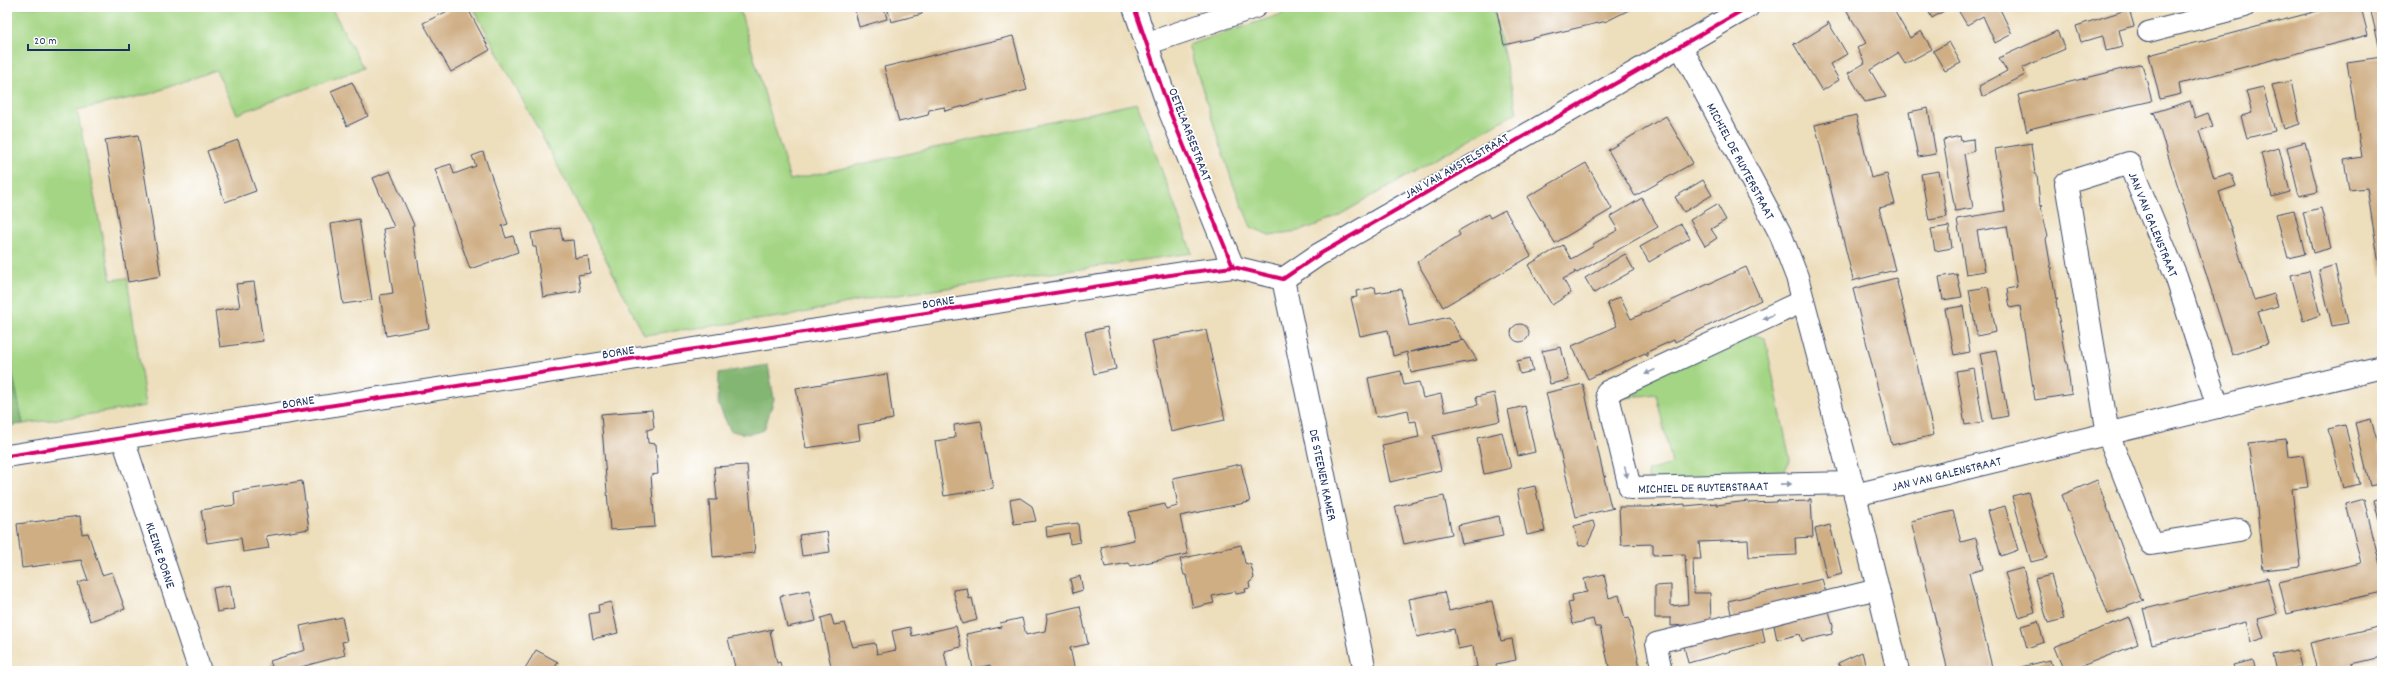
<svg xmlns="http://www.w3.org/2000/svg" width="2389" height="678" viewBox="0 0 2389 678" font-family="Dekko,sans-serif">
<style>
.green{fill:#a4d584;stroke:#608271}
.forest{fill:#83b672;stroke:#4f7268}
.building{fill:#cfae84}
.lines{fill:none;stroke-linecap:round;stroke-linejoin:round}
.service-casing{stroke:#3a496c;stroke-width:22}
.minor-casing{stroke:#3a496c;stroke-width:24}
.service{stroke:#fff;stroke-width:20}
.minor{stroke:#fff;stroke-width:22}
.cycleway-casing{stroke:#fff;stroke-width:6}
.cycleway{stroke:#d6006c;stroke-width:4}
.oneway{fill:#8d97ae}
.labels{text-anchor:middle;stroke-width:3.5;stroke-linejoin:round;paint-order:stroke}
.street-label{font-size:13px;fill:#1b2f5e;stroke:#fff}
</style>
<rect width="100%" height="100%" fill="#fff"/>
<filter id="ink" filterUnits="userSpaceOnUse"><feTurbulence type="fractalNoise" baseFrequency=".025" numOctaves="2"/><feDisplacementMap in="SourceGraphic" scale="8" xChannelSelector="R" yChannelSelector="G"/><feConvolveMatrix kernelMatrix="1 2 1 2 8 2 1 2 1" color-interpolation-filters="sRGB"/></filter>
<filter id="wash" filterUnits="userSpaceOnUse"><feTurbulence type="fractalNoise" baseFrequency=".012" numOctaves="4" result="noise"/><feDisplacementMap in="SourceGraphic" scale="16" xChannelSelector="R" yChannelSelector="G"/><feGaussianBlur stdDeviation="0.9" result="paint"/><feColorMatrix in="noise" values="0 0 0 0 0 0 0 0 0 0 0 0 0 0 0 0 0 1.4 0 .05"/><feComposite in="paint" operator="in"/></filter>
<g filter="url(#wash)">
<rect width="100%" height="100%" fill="#eddebc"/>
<path class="green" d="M 11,7 L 331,7 L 363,68 L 237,114 L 216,70 L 149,94 L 77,110 L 111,280 L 127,278 L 146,406 L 23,424 L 7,348 L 7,8 Z
M 473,7 L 739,7 L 790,180 L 1137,103 L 1192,253 L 856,301 L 794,315 L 644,335 L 580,208 Z
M 1303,7 L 1493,7 L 1517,112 L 1331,220 L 1299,231 L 1269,235 L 1251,227 L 1232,181 L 1188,45 Z
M 1748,333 L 1765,338 L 1790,460 L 1782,476 L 1649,481 L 1647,471 L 1672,464 L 1656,394 L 1624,398 L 1622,389 Z"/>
<path class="forest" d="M 7,348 L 23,424 L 7,426 Z
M 768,365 L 774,399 L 764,430 C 752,435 742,435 730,430 L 718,404 L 719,373 Z"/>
<g id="blocks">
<path class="building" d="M 456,7 L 467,7 L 490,50 L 451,72 L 423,23 Z
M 854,7 L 884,7 L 887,19 L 859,27 Z
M 887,7 L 934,7 L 922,11 L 922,14 L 891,22 Z
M 1496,7 L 1635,7 L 1607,21 L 1504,45 Z
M 1855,7 L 1892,7 L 1910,38 L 1921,31 L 1932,49 L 1905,64 L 1898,53 L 1870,70 L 1886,97 L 1865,102 L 1848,73 L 1865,63 L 1857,48 L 1866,43 L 1847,11 Z
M 1926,7 L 1999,7 L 2012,34 L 1995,43 L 1983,16 L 1967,25 L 1958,10 L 1949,8 L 1932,18 Z
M 2333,7 L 2361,7 L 2368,35 L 2179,84 L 2181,94 L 2160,99 L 2149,55 Z
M 2382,7 L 2382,42 L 2379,45 L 2370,8 Z
M 2129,9 L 2134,26 L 2119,30 L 2123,47 L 2106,51 L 2103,36 L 2081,42 L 2076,26 Z
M 1828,22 L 1847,54 L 1830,64 L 1839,80 L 1822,91 L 1793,43 L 1796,44 L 1828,24 Z
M 2057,31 L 2065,49 L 2022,68 L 2025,75 L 1982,97 L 1979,86 L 2007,71 L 1999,58 Z
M 1013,36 L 1027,90 L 945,111 L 944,107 L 929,110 L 928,115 L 899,122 L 884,67 Z
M 1949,42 L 1961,63 L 1945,71 L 1933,51 Z
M 2382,57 L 2382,277 L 2381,277 L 2367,188 L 2349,190 L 2344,160 L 2362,157 L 2347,62 Z
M 2142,64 L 2152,101 L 2058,122 L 2029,129 L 2027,132 L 2018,95 Z
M 2291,81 L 2300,124 L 2284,129 L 2272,85 Z
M 352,82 L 368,116 L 347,126 L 331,91 Z
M 2263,87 L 2275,131 L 2247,138 L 2241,116 L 2252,113 L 2246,91 Z
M 2190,101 L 2195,118 L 2208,113 L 2213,126 L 2199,131 L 2214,178 L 2231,173 L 2236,186 L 2219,192 L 2254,300 L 2274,294 L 2278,306 L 2258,312 L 2268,343 L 2232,355 L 2164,143 L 2155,114 L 2152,113 Z
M 1928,108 L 1936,154 L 1918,157 L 1909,112 Z
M 1856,115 L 1871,178 L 1887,174 L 1895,204 L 1879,208 L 1895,270 L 1852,281 L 1853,279 L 1815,125 Z
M 1666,116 L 1693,163 L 1635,196 L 1608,150 Z
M 138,135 L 161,276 L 128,282 L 105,140 Z
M 1960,136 L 1961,141 L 1973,139 L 1974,151 L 1964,154 L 1973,208 L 1955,211 L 1943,140 Z
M 238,140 L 256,191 L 225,202 L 207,151 Z
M 2305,142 L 2318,192 L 2299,196 L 2287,147 Z
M 2032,143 L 2031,145 L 2035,174 L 2037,174 L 2040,205 L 2043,206 L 2041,207 L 2048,237 L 2046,239 L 2051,268 L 2053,268 L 2051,270 L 2056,299 L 2058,299 L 2056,301 L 2061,331 L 2063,330 L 2061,332 L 2066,362 L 2067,362 L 2071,393 L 2073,394 L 2035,400 L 2020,306 L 2010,308 L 2007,289 L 2017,287 L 2007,226 L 1977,231 L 1985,271 L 1966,274 L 1957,219 L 2005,211 L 1995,149 Z
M 2279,148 L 2290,192 L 2272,197 L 2261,153 Z
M 483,152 L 508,224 L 502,226 L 506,238 L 513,236 L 518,252 L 470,269 L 435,169 L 451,164 L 454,174 L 476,166 L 472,156 Z
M 1586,163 L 1612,209 L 1555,243 L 1527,197 Z
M 390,171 L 414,225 L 412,226 L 429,328 L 386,336 L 380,295 L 393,293 L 383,229 L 394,227 L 373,178 Z
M 1939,171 L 1947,217 L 1929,220 L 1921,174 Z
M 1703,180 L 1712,195 L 1684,212 L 1675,197 Z
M 1642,198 L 1658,227 L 1577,273 L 1574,271 L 1575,273 L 1563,279 L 1571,293 L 1552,305 L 1528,265 L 1563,245 L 1571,259 L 1594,246 L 1593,244 L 1618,230 L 1610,217 Z
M 1717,204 L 1726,220 L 1711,229 L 1717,238 L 1705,246 L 1690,220 Z
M 2321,208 L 2331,248 L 2313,253 L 2303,212 Z
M 1505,210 L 1531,256 L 1443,307 L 1417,262 L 1460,235 L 1458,231 L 1474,222 L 1488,214 L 1490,218 Z
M 2294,210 L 2305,254 L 2288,258 L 2276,214 Z
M 359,219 L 372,300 L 343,304 L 331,224 Z
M 1681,224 L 1690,238 L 1649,262 L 1640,247 Z
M 1949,226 L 1952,248 L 1935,251 L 1931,229 Z
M 560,228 L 563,241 L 573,240 L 575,258 L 588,256 L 590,273 L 578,275 L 581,291 L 543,297 L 536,247 L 533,247 L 531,233 Z
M 1625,254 L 1634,270 L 1594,293 L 1585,278 Z
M 2335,265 L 2348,323 L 2332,326 L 2319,270 Z
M 1746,267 L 1761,300 L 1675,342 L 1674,340 L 1647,352 L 1647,357 L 1645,353 L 1588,379 L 1572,346 L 1617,326 L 1607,303 L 1620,297 L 1631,319 Z
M 2309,271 L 2320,315 L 2303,321 L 2291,275 Z
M 1957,274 L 1962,297 L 1943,300 L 1939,277 Z
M 1896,278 L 1934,435 L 1892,445 L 1853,289 Z
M 254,282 L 263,341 L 220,347 L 215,311 L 240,307 L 236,284 Z
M 1375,287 L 1376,293 L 1401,289 L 1409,326 L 1449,317 L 1462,340 L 1410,352 L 1464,340 L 1477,360 L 1411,373 L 1407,352 L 1393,356 L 1388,330 L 1360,336 L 1351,298 L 1357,297 L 1356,291 Z
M 1988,287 L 1996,332 L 1977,336 L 1969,290 Z
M 1963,306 L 1970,352 L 1954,355 L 1945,309 Z
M1511 333a9 9 0 1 1 18 0a9 9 0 1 1-18 0Z
M 1107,327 L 1116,369 L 1094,374 L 1085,332 Z
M 1206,330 L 1225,420 L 1171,432 L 1152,341 Z
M 1561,347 L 1569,380 L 1550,384 L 1542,351 Z
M 1996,350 L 2008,416 L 1992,419 L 1980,353 Z
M 1530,358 L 1533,371 L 1520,374 L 1517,361 Z
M 1974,368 L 1983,422 L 1965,425 L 1956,371 Z
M 1401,371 L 1404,385 L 1419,382 L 1423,398 L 1441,394 L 1445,412 L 1478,405 L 1476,397 L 1494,393 L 1500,421 L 1433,436 L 1441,470 L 1390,482 L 1382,445 L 1419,437 L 1416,421 L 1410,422 L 1408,410 L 1376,417 L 1368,378 Z
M 887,374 L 893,419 L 858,425 L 860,440 L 806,448 L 796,388 Z
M 1583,384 L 1604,477 L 1606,476 L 1604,478 L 1611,507 L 1614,508 L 1576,517 L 1546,393 Z
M 1525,406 L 1535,452 L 1518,456 L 1508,410 Z
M 652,410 L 654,428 L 647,430 L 648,443 L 656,444 L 658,474 L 651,475 L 655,527 L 610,530 L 601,414 Z
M 2371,419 L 2382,459 L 2382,483 L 2370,486 L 2355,423 Z
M 981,421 L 993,488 L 944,496 L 935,441 L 955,438 L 954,425 Z
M 2345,425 L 2360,484 L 2343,488 L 2328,429 Z
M 1502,432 L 1511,468 L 1484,474 L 1477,438 Z
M 2286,439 L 2288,457 L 2303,455 L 2308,487 L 2292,489 L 2301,566 L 2263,570 L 2255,488 L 2248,443 Z
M 1241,464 L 1250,502 L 1180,516 L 1188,554 L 1131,566 L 1129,563 L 1105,567 L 1101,547 L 1134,540 L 1129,512 L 1165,504 L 1166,509 L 1178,506 L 1173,478 Z
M 747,465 L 755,553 L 713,557 L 709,500 L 717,500 L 714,467 Z
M 2097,480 L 2141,599 L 2144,600 L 2108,614 L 2062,495 Z
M 302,481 L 309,529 L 266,536 L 269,548 L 243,552 L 241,538 L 207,543 L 201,510 L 235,505 L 234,492 Z
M 1535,486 L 1545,531 L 1527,535 L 1517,490 Z
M 2028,492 L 2047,558 L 2031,562 L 2012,496 Z
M 1444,496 L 1452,534 L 1404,544 L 1395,506 Z
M 1020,498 L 1032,506 L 1036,521 L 1014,524 L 1010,500 Z
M 2382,498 L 2382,529 L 2381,529 L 2374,500 Z
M 1809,499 L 1811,499 L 1813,537 L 1795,538 L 1796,555 L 1749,557 L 1748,540 L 1699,542 L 1701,559 L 1693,559 L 1694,593 L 1710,593 L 1711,623 L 1671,626 L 1671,618 L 1655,618 L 1655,586 L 1671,585 L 1671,606 L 1688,604 L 1685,554 L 1653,555 L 1653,544 L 1621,545 L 1619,507 L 1651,507 L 1653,505 L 1653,507 L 1685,504 L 1685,506 L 1717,503 L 1716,505 L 1748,501 L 1748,503 L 1777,502 L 1779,500 L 1779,502 L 1809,501 Z
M 2364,499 L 2382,573 L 2382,592 L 2287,614 L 2279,582 L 2361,563 L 2346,504 Z
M 2005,506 L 2018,550 L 2001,556 L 1988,511 Z
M 1953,511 L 1961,542 L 1976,538 L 1983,569 L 1969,573 L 1992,667 L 1975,671 L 1948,671 L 1911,521 Z
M 80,516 L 82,534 L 88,533 L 102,575 L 112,572 L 125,609 L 90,621 L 78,583 L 88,580 L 81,560 L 22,568 L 17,524 Z
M 1499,516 L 1503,536 L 1462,544 L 1458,525 Z
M 1593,521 L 1595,528 L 1587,545 L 1579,546 L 1574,526 Z
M 1078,523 L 1080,542 L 1070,544 L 1069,533 L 1047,537 L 1046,527 Z
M 1830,525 L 1842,574 L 1827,578 L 1815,529 Z
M 827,531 L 830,552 L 802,556 L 799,535 Z
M 1241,545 L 1245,563 L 1251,565 L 1254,578 L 1249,583 L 1250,588 L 1245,589 L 1246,592 L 1236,594 L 1235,591 L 1212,596 L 1214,603 L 1193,608 L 1186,575 L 1184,575 L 1180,559 Z
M 2023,568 L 2035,612 L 2019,617 L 2005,573 Z
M 1604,574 L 1609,598 L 1619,595 L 1625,619 L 1629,618 L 1641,671 L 1610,671 L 1600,627 L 1595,627 L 1593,619 L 1573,624 L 1568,603 L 1573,602 L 1572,595 L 1587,592 L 1584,579 Z
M 2051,575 L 2064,619 L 2048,623 L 2035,579 Z
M 1080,576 L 1083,590 L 1073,593 L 1070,579 Z
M 2266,577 L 2267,577 L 2277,614 L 2258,619 L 2264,638 L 2251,642 L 2246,622 L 2152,645 L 2143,608 L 2145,609 L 2266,579 Z
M 1822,579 L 1827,596 L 1733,621 L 1728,601 Z
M 230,585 L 234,609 L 217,612 L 213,588 Z
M 967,588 L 969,599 L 972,598 L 977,620 L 962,624 L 953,590 Z
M 809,590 L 816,621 L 787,627 L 780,596 Z
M 1444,592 L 1449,611 L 1492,601 L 1501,641 L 1512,639 L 1516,660 L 1496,664 L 1497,671 L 1459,671 L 1477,667 L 1473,646 L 1458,649 L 1454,629 L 1417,637 L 1409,599 Z
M 611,602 L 618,633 L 593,639 L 589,614 L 599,612 L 598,605 Z
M 1080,606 L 1088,644 L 1070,648 L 1075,671 L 991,671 L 990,665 L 973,669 L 966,634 L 1001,627 L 1000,623 L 1022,618 L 1026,635 L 1045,631 L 1047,619 L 1046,614 Z
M 1829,611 L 1833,626 L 1832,634 L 1802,641 L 1800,634 L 1777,640 L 1774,625 Z
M 831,615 L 834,625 L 845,623 L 853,647 L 875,643 L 877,654 L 896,650 L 892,631 L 910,627 L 912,636 L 956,626 L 961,647 L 944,651 L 948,671 L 832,671 L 821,618 Z
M 342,617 L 347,641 L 342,642 L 345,655 L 301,667 L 303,671 L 258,671 L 272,666 L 270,661 L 305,650 L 300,626 Z
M 2129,617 L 2138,644 L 2069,671 L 2064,671 L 2054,647 Z
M 2038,621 L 2044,642 L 2027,648 L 2021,626 Z
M 2382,626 L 2382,657 L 2352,664 L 2354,671 L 2317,671 L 2310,643 Z
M 1762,627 L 1765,642 L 1688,663 L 1684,646 Z
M 773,629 L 770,631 L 777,663 L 780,662 L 782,671 L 736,671 L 728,639 Z
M 536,650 L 558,662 L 553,671 L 524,670 Z
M 2297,650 L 2301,667 L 2277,671 L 2273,655 Z
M 1862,652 L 1867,671 L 1838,671 L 1841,669 L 1838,663 Z
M 2050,660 L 2053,671 L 2022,671 L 2021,667 Z
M 2253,660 L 2256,671 L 2235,671 L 2233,665 Z"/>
</g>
</g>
<g filter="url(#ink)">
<use href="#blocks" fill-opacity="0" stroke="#3a496c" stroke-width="1"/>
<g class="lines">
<defs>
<path id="service" d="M 2148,32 L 2245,7
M 1662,671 L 1656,643 L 1878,589"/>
<g id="minor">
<path d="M 1134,7 L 1170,112 L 1233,267"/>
<path d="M 1146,44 L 1255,7"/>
<path id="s1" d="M 1681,47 L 1780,233 L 1797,277 L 1855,495 L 1898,671"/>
<path id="s2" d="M 1283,279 L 1365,671"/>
<path id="s3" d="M 1803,301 L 1607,392 L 1630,488 L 1852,483"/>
<path d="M 2218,407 L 2176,276 L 2129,163 L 2066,183 L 2108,434 L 2151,544 L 2239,530"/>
<path id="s4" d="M 123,439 L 200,671"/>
<path d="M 7,456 L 1183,273 L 1233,267 L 1283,279 L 1318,255 L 1748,7"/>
<path id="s5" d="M 1855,495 L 2382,367"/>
</g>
</defs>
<use href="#service" class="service-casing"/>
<use href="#minor" class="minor-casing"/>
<use href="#service" class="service"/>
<use href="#minor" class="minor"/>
<defs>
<path id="cycleway" d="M 1134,7 L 1170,112 L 1233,267
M 7,456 L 1183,273 L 1233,267 L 1283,279 L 1318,255 L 1748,7"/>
</defs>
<use href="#cycleway" class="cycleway-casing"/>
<use href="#cycleway" class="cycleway"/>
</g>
<defs><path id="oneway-solid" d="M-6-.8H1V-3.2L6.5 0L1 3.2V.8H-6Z"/></defs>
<g class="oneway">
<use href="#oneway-solid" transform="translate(1768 317) rotate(155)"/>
<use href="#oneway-solid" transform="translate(1650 372) rotate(155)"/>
<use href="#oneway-solid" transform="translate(1626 472) rotate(77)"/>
<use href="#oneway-solid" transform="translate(1786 484) rotate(-1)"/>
</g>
</g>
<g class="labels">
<g class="street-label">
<text transform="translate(1191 134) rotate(69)" y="5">OETELAARSESTRAAT</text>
<text dy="5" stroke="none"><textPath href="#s1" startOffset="129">MICHIEL DE RUYTERSTRAAT</textPath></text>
<text transform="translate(1456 165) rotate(-30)" y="5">JAN VAN AMSTELSTRAAT</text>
<text transform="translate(2154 224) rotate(68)" y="5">JAN VAN GALENSTRAAT</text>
<text transform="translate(938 301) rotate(-9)" y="5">BORNE</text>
<text transform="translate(618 351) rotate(-9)" y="5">BORNE</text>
<text transform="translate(298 401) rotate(-9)" y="5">BORNE</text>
<text dy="5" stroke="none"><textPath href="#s5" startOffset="94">JAN VAN GALENSTRAAT</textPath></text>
<text dy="5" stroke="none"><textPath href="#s2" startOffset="200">DE STEENEN KAMER</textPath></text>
<text dy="5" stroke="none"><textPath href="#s3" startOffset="388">MICHIEL DE RUYTERSTRAAT</textPath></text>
<text dy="5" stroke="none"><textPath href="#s4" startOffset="122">KLEINE BORNE</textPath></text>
</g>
</g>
<rect width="2389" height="678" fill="none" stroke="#fff" stroke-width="24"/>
<path d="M28 44v6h101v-6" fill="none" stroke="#1b2f5e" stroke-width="2"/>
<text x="34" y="44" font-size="12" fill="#1b2f5e" stroke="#ffffff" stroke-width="3" paint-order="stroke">20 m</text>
</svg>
